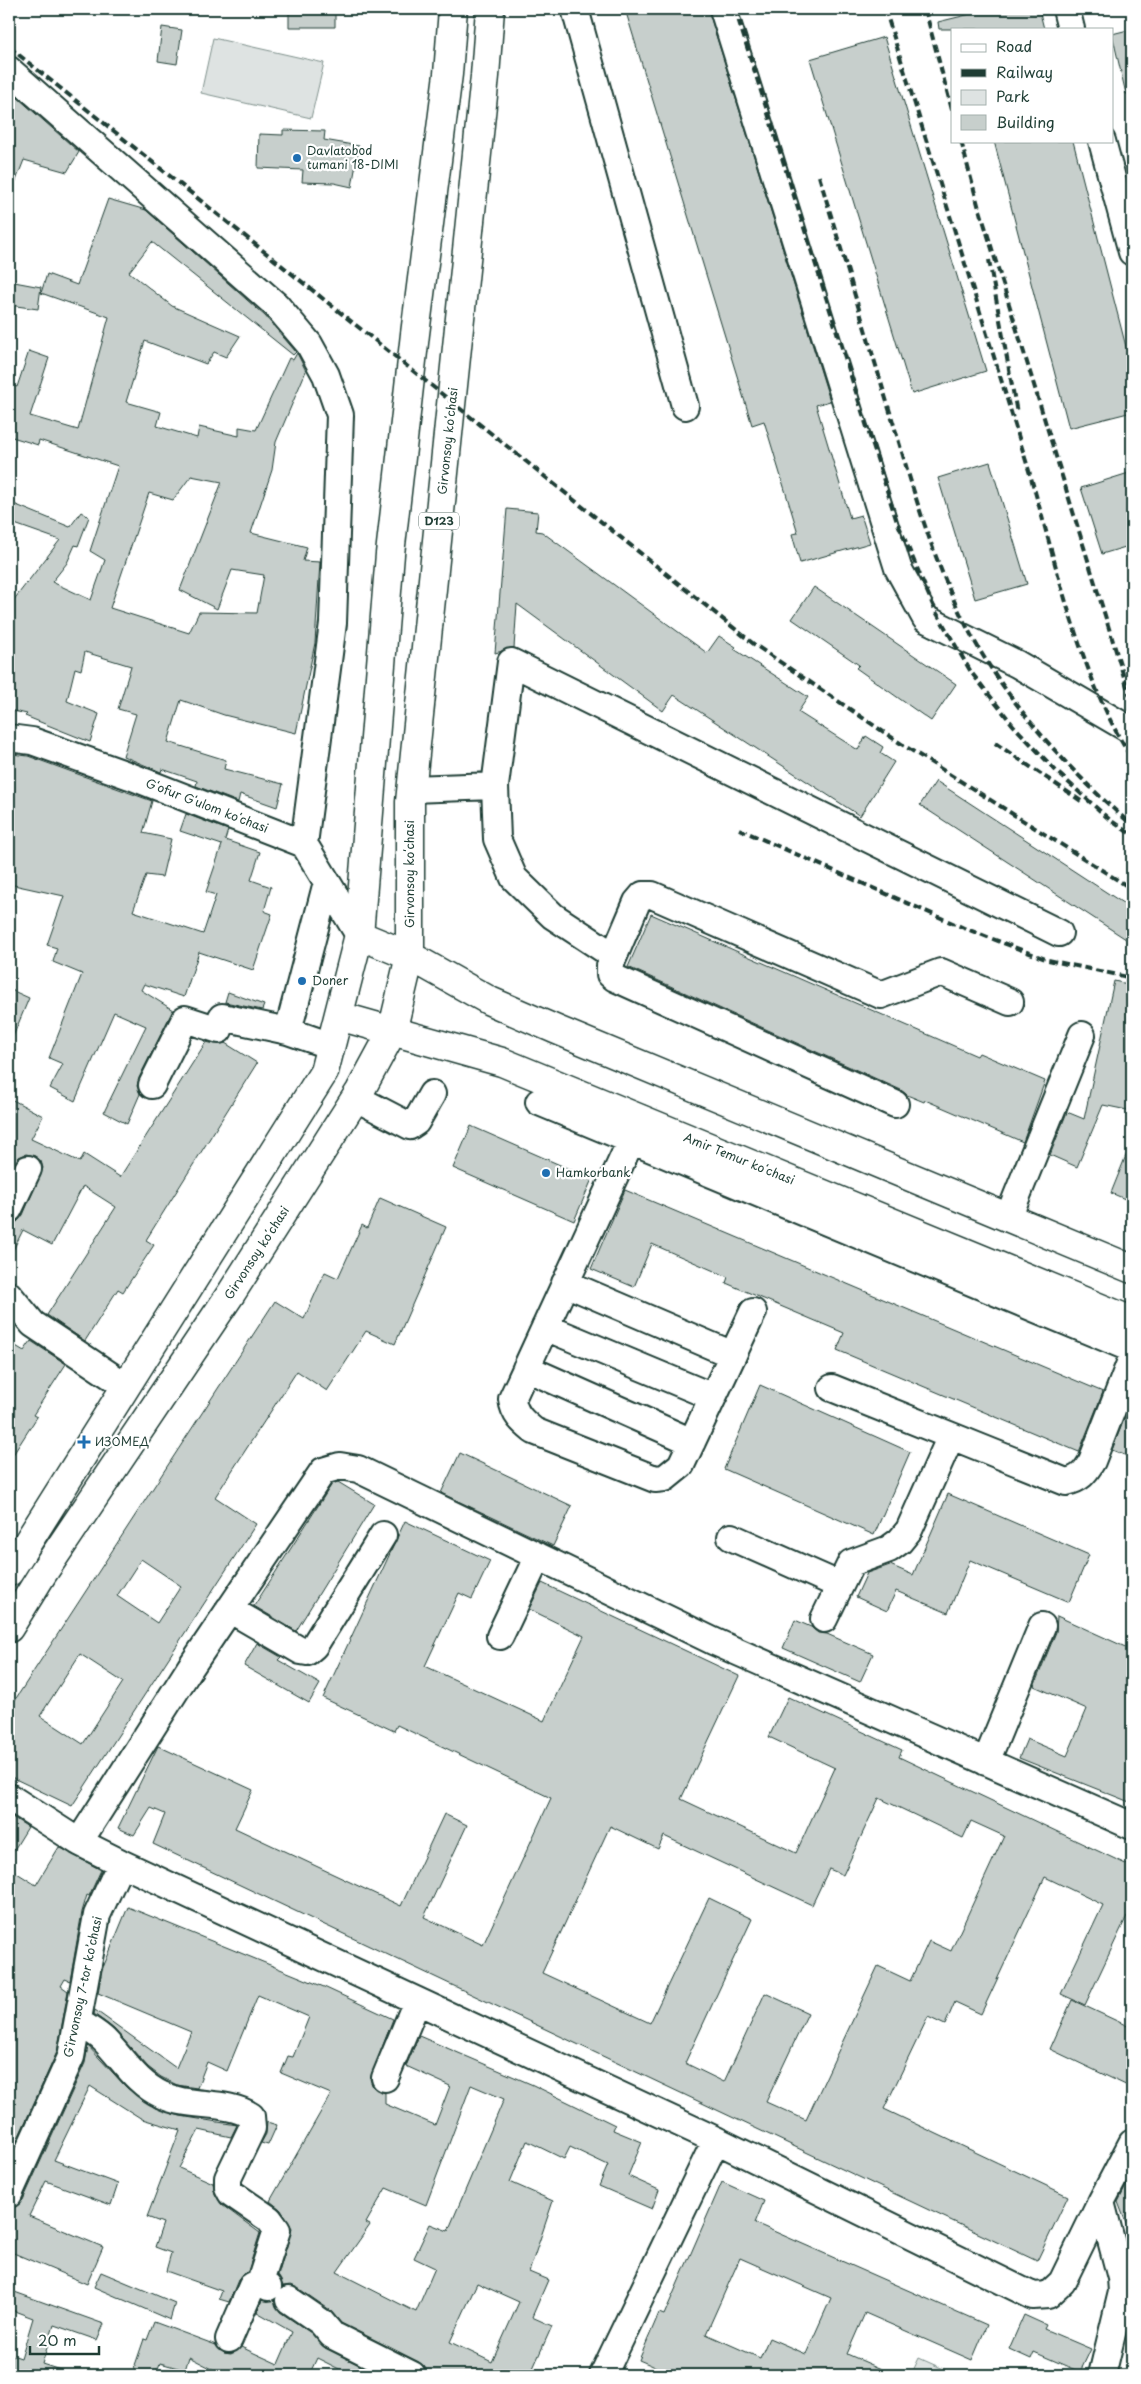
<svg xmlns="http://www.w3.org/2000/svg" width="1141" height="2384" viewBox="0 0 1141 2384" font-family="'Playpen Sans',sans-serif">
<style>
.green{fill:#dee3e2;stroke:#7e908b}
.building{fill:#c7cfcc;stroke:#1f3d34;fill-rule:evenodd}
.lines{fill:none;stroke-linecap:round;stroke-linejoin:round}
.minor-casing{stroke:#1f3d34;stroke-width:30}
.major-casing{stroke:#1f3d34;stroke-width:31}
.minor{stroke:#fff;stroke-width:26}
.major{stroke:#fff;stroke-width:28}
.rail{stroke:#1f3d34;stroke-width:4;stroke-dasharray:8 4;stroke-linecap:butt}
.poi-dot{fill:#1f6fb2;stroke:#fff;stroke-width:2}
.labels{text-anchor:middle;stroke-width:4.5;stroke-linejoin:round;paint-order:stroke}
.shield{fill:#fff;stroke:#627771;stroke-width:1}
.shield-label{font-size:11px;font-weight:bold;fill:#1f3d34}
.poi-label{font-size:12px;fill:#1f3d34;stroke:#fff;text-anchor:start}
.street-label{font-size:12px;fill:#1f3d34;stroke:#fff}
</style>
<rect width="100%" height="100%" fill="#fff"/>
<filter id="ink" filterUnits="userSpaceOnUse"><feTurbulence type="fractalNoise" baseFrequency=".02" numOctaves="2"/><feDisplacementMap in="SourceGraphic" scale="10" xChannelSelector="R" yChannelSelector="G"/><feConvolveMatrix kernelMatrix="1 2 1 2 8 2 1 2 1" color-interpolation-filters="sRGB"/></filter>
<g filter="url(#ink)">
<path class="green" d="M 213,38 L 324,63 L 311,118 L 201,93 Z
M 919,2358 L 957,2375 L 911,2375 Z"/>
<path class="building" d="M 289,9 L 335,9 L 335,27 L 289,27 Z
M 625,9 L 708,9 L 830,401 L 816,405 L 850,518 L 861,515 L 870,543 L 800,563 L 792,534 L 798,533 L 764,421 L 752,425 Z
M 991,9 L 1039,9 L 1044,29 L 939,29 L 938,22 Z
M 162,27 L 182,30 L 177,64 L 158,61 Z
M 1132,29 L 1132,94 L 1126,94 L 1112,34 Z
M 884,37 L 986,371 L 912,394 L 810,59 Z
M 9,90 L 79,152 L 67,172 L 24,160 L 10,196 L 9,133 L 14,116 L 9,112 Z
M 283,130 L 325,131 L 324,140 L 359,146 L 352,187 L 334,183 L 302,182 L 303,170 L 258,168 L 259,134 L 283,135 Z
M 994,141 L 1073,141 L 1132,370 L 1132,412 L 1069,428 Z
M 108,199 L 146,210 L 265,316 L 296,352 L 293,355 L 152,242 L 129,272 L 172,306 L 240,336 L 226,357 L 214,352 L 206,364 L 145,341 L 126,402 L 161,412 L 157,426 L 197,438 L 199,427 L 239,436 L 239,427 L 256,430 L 289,358 L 293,360 L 297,353 L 306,371 L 276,442 L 272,470 L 251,533 L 307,547 L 303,561 L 320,562 L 315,643 L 296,733 L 224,715 L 181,700 L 168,742 L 226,760 L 224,769 L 283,784 L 277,807 L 240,794 L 238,802 L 196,786 L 197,781 L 162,769 L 161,772 L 123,756 L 136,714 L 118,709 L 131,666 L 85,652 L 81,670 L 75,668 L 67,701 L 99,714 L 90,742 L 25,716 L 27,714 L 9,710 L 9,606 L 60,540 L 9,522 L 9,502 L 70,527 L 81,512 L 89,517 L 78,546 L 75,545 L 67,563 L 52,582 L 91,600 L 105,560 L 90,551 L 118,466 L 39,440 L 38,445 L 9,436 L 9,384 L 17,387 L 29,351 L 49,358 L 30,416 L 78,430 L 109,317 L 41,293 L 47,274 L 77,285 ZM 191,476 L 222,482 L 180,590 L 217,609 L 232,570 L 264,575 L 257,613 L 199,612 L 189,633 L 110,608 L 149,493 L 173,500 Z
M 9,281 L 41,287 L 38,309 L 9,305 Z
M 990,462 L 1027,584 L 975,599 L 938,478 Z
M 1132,472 L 1132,545 L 1102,554 L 1081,488 Z
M 507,509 L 538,512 L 536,531 L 542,532 L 707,653 L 719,636 L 736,647 L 734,649 L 808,697 L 798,712 L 858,750 L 866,736 L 883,747 L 880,753 L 894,762 L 860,816 L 674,695 L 663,711 L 517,604 L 514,648 L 495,653 Z
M 814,587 L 956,684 L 931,721 L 856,668 L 859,665 L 792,619 Z
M 12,754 L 28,756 L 152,801 L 143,833 L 171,839 L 162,877 L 146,875 L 133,911 L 203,934 L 216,895 L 206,892 L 222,845 L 180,831 L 186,814 L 228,830 L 225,840 L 260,852 L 251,880 L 271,887 L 264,911 L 272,914 L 253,970 L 199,952 L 184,997 L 144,984 L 141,990 L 173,1010 L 139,1078 L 137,1086 L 140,1094 L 127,1124 L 104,1112 L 146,1026 L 114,1012 L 75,1101 L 50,1088 L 63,1064 L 49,1058 L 82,974 L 53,962 L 57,948 L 47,945 L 64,896 L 9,884 L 9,755 Z
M 936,781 L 1132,909 L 1132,943 L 920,805 Z
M 651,914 L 977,1056 L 979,1053 L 1045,1081 L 1023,1142 L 925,1100 L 924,1102 L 907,1095 L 901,1090 L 628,967 Z
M 1114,981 L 1132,985 L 1132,1111 L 1103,1105 L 1077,1167 L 1050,1155 L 1067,1112 L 1084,1119 Z
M 9,989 L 29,998 L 9,1046 Z
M 228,992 L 264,1005 L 262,1010 L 225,1002 Z
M 206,1042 L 215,1044 L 225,1043 L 257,1063 L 146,1240 L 154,1245 L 123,1292 L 118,1289 L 85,1341 L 47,1315 L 116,1207 L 83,1186 L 52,1245 L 23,1230 L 9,1258 L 9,1224 L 17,1222 L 23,1215 L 43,1168 L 41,1161 L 35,1156 L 26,1154 L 19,1157 L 9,1175 L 9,1098 L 43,1116 L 31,1139 L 80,1162 L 84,1154 L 120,1177 Z
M 471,1126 L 592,1179 L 574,1221 L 453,1168 Z
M 1131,1143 L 1132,1144 L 1132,1202 L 1111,1193 Z
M 625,1190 L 1103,1392 L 1079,1452 L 837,1350 L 844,1333 L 726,1283 L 728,1277 L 652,1244 L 634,1287 L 591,1269 Z
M 380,1198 L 446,1227 L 395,1344 L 366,1331 L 327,1391 L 297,1371 L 215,1497 L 256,1524 L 72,1806 L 9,1776 L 9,1709 L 275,1301 L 304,1319 L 325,1272 L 338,1278 L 362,1225 L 367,1228 ZM 141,1559 L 181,1586 L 157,1623 L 117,1596 ZM 80,1654 L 123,1682 L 83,1744 L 40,1716 Z
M 31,1341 L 66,1364 L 33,1415 L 37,1417 L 9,1461 L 9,1342 L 24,1351 Z
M 760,1385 L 910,1452 L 874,1535 L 724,1469 Z
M 1128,1409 L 1132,1410 L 1132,1458 L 1112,1450 Z
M 460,1453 L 572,1506 L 553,1546 L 441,1493 Z
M 338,1482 L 374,1504 L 296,1631 L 254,1606 L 332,1484 Z
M 948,1494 L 1089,1555 L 1069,1602 L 970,1560 L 948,1613 L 896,1591 L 887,1611 L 856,1597 L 867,1573 L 890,1565 L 913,1575 Z
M 405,1521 L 490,1561 L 472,1599 L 459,1593 L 425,1666 L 544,1721 L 584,1636 L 529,1609 L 542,1583 L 739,1676 L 681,1799 L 796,1853 L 835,1768 L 769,1737 L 788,1697 L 902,1750 L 899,1757 L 1132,1867 L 1132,1919 L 1127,1916 L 1085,2005 L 1061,1994 L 1103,1905 L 1045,1877 L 981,2014 L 955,2002 L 945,2025 L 928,2017 L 884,2109 L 1068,2196 L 1037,2261 L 153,1844 L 165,1814 L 151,1808 L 134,1835 L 118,1828 L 158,1746 L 253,1790 L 235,1828 L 401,1906 L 444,1814 L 467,1825 L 424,1917 L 483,1945 L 551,1798 L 397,1725 L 394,1731 L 323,1698 ZM 879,1798 L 963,1838 L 971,1821 L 1004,1836 L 951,1951 L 929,1941 L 910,1981 L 878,1966 L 806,2120 L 766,2102 L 808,2013 L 765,1993 L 724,2082 L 685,2063 L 752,1919 L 709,1898 L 650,2023 L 542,1973 L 610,1826 L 658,1849 L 664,1836 L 812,1905 L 829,1869 L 843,1875 Z
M 1057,1616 L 1132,1650 L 1132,1803 L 1019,1758 L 1027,1739 L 1067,1756 L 1087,1709 L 1034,1686 L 1056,1632 Z
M 795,1620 L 811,1627 L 818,1633 L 827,1634 L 873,1654 L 860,1682 L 783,1648 Z
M 257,1643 L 281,1657 L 278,1660 L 320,1684 L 309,1703 L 244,1666 Z
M 9,1815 L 28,1827 L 9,1858 Z
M 59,1847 L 101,1870 L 89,1896 L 87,1895 L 82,1912 L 70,1981 L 65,1979 L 61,1986 L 68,1991 L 57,2052 L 9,2158 L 9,1868 L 36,1885 Z
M 128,1907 L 324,1987 L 393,2019 L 370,2079 L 373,2087 L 385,2093 L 385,2104 L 435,2125 L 450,2086 L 406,2066 L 419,2036 L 533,2085 L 615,2125 L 613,2130 L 642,2142 L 628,2176 L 659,2190 L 652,2209 L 599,2186 L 608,2165 L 570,2147 L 564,2159 L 527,2141 L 510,2182 L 553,2201 L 529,2272 L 548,2280 L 532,2317 L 552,2326 L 530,2375 L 427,2375 L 425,2367 L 419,2362 L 341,2323 L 330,2310 L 298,2288 L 291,2285 L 283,2286 L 278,2276 L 292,2228 L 281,2210 L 270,2201 L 331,2094 L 281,2073 L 288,2056 L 293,2057 L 309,2017 L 258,1995 L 227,2071 L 207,2062 L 197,2088 L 177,2085 L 161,2077 L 148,2067 L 114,2029 L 94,2014 L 95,2010 L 176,2068 L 191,2032 L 98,1993 L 102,1970 ZM 471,2085 L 504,2099 L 448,2231 L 430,2224 L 414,2258 L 435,2268 L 416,2312 L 337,2272 L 370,2225 L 366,2223 L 386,2188 L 426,2205 ZM 477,2283 L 519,2302 L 492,2362 L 450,2342 Z
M 1072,2000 L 1132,2028 L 1132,2088 L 1050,2049 Z
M 88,2046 L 127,2088 L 155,2108 L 180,2116 L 237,2125 L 231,2137 L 199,2130 L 179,2168 L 213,2183 L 215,2194 L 222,2205 L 260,2233 L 248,2271 L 238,2280 L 229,2302 L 219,2299 L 222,2291 L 166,2271 L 171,2253 L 155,2247 L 163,2223 L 147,2217 L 180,2130 L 142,2119 L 90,2086 L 54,2160 L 118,2184 L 111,2205 L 46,2181 L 29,2216 L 103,2247 L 87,2284 L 11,2252 L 9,2257 L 9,2209 L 17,2206 L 23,2200 L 85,2063 Z
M 267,2122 L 277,2125 L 268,2145 L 261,2143 L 266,2134 Z
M 1132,2175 L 1132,2236 L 1131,2236 L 1118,2202 Z
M 722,2182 L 764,2201 L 755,2223 L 987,2325 L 972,2360 L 865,2313 L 847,2354 L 895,2375 L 674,2375 L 639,2360 L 659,2313 L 664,2315 ZM 740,2258 L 831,2298 L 806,2354 L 769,2338 L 760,2358 L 706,2334 Z
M 101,2272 L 175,2303 L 170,2320 L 94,2287 Z
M 9,2290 L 104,2324 L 97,2340 L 54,2325 L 42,2364 L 63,2371 L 62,2375 L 9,2375 L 9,2354 L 21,2358 L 33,2318 L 9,2309 Z
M 262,2300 L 274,2300 L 280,2312 L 311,2333 L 325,2348 L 379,2375 L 351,2375 L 317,2358 L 309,2375 L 224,2375 L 189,2357 L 185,2370 L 160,2363 L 156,2375 L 144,2375 L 133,2371 L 144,2339 L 147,2340 L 154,2322 L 216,2345 L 224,2353 L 231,2354 L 241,2347 L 278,2364 L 292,2332 L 257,2312 Z
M 1024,2315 L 1046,2325 L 1044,2329 L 1091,2349 L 1080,2372 L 1034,2352 L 1031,2359 L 1009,2349 Z"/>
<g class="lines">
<defs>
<path id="minor" d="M 575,9 L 685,406
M 723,9 L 898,568 L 926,619 L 1017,664 L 1132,731
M 1066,9 L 1071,29
M 9,70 L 276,305 L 309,344 L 326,375 L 340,415 L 333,623 L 304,844
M 1102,141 L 1132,252
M 9,738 L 32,741 L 130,776 L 304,844 L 359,935
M 495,786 L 497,839 L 514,878 L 553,916 L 614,956 L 637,902 L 643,895 L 652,895 L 881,995 L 941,972 L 1010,1002
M 411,789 L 495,786 L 511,662 L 1059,933
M 614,956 L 610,966 L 610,974 L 615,978 L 895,1104
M 288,1031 L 327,882
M 152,1085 L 185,1019 L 219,1030 L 222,1017 L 288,1031 L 331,1046
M 356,1098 L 410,1126 L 416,1122 L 432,1094
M 539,1102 L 1132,1349
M 641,1119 L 512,1399 C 514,1415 523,1422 534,1431 L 655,1479 L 665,1478 L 681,1465 L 753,1312
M 9,1209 L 28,1169
M 1008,1218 L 1082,1035
M 565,1283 L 733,1355
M 9,1295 L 33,1324 L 126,1386
M 545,1327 L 713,1397
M 526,1368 L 692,1442
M 832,1388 L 1066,1482 C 1080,1479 1085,1473 1092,1461 L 1132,1358
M 731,1537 L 839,1585
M 229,1609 L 301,1651 L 307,1652 L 314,1646 L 383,1535
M 824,1619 L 851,1563 L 889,1549 L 900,1541 L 909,1530 L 951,1436
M 500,1636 L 538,1556
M 986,1762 L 1042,1626
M 9,1797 L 79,1842 L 121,1863 L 716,2140 L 1033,2296 L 1048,2295 L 1062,2282 L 1101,2202
M 79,1842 L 190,1668 L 323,1471 L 340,1466 L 358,1469 L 713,1641 L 1132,1826
M 79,2022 C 87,2028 97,2033 104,2040 C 123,2059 136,2083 162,2095 C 188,2108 228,2100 251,2116 L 252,2128 L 228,2178 L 228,2187 L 231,2193 L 269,2219 L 277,2230 L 260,2282 L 268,2287
M 385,2078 L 417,2001
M 9,2194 L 71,2057 L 97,1915 L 121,1863
M 289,2300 L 321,2322 L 332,2335 L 412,2375
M 229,2339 L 252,2286 L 260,2282
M 603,2375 L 716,2140
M 1102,2375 L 1122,2292 L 1121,2278 L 1101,2202 L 1132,2143"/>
<path id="major" d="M 359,935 L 410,956 L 490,1001 L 557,1030 L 1132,1269
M 339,1016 L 502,1062 L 1132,1321
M 9,1572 L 324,1072 L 359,935 L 390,554 L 415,334 L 448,74 L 453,9
M 9,1628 L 43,1573 L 232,1292 L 360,1091 L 392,1032 L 410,956 L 410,802 L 485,76 L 490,9"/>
</defs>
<use href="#minor" class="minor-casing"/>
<use href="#major" class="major-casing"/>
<use href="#minor" class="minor"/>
<use href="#major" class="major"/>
<path class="rail" d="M 735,9 L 896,519 L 935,610 L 971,672 L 1013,725 L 1057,772 L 1110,820 L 1132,835
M 885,9 C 932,159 980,310 1026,461 C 1056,559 1077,672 1132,759
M 925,9 L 952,110
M 9,47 L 755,645 L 903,745 L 1132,889
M 961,141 L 981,216
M 819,176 C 844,258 868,340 893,422 C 917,503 942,593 989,665 C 1027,724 1078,779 1132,825
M 980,210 L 1132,703
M 989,260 L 1017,413
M 995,743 L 1081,801
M 739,829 L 964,928 L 1048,960 L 1132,978"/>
</g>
</g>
<g class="poi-dot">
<circle cx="297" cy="158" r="5"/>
<circle cx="302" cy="981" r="5"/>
<circle cx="546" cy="1173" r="5"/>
<path d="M81.5 1434.5h5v5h5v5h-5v5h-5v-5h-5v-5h5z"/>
</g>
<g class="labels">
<rect class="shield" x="419" y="512.5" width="40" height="17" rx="4"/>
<g class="shield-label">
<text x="439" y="525">D123</text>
</g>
<g class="poi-label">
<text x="307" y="155">Davlatobod<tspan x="307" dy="14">tumani 18-DIMI</tspan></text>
<text x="312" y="985">Doner</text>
<text x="556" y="1177">Hamkorbank</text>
<text x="95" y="1446">ИЗОМЕД</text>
</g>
<g class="street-label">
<text transform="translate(448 441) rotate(-84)" y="4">Girvonsoy koʻchasi</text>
<text transform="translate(207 806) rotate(21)" y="4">Gʻofur Gʻulom koʻchasi</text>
<text transform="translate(410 874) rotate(-90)" y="4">Girvonsoy koʻchasi</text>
<text transform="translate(739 1159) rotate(22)" y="4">Amir Temur koʻchasi</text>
<text transform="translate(257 1253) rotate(-57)" y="4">Girvonsoy koʻchasi</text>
<text transform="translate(83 1987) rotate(-78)" y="4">Gʼirvonsoy 7-tor koʼchasi</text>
</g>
</g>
<rect width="1141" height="2384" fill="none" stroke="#fff" stroke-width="30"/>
<rect x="15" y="15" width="1111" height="2354" fill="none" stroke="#1f3d34" stroke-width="2" filter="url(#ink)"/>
<rect x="951" y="28" width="162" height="115" fill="#ffffff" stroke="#a5b1ae"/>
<rect x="961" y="44" width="25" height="8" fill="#ffffff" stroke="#a5b1ae"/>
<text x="996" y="52" font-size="15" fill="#1f3d34">Road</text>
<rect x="961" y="69" width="25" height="8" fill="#1f3d34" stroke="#a5b1ae"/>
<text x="996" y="78" font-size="15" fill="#1f3d34">Railway</text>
<rect x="961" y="90" width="25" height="15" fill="#dee3e2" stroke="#a5b1ae"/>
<text x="996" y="102" font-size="15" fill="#1f3d34">Park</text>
<rect x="961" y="115" width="25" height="15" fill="#c7cfcc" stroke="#a5b1ae"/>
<text x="996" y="128" font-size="15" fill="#1f3d34">Building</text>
<path d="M30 2346v8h69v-8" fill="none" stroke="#1f3d34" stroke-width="2.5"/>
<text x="38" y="2346" font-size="15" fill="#1f3d34" stroke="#ffffff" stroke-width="4" paint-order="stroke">20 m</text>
</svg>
